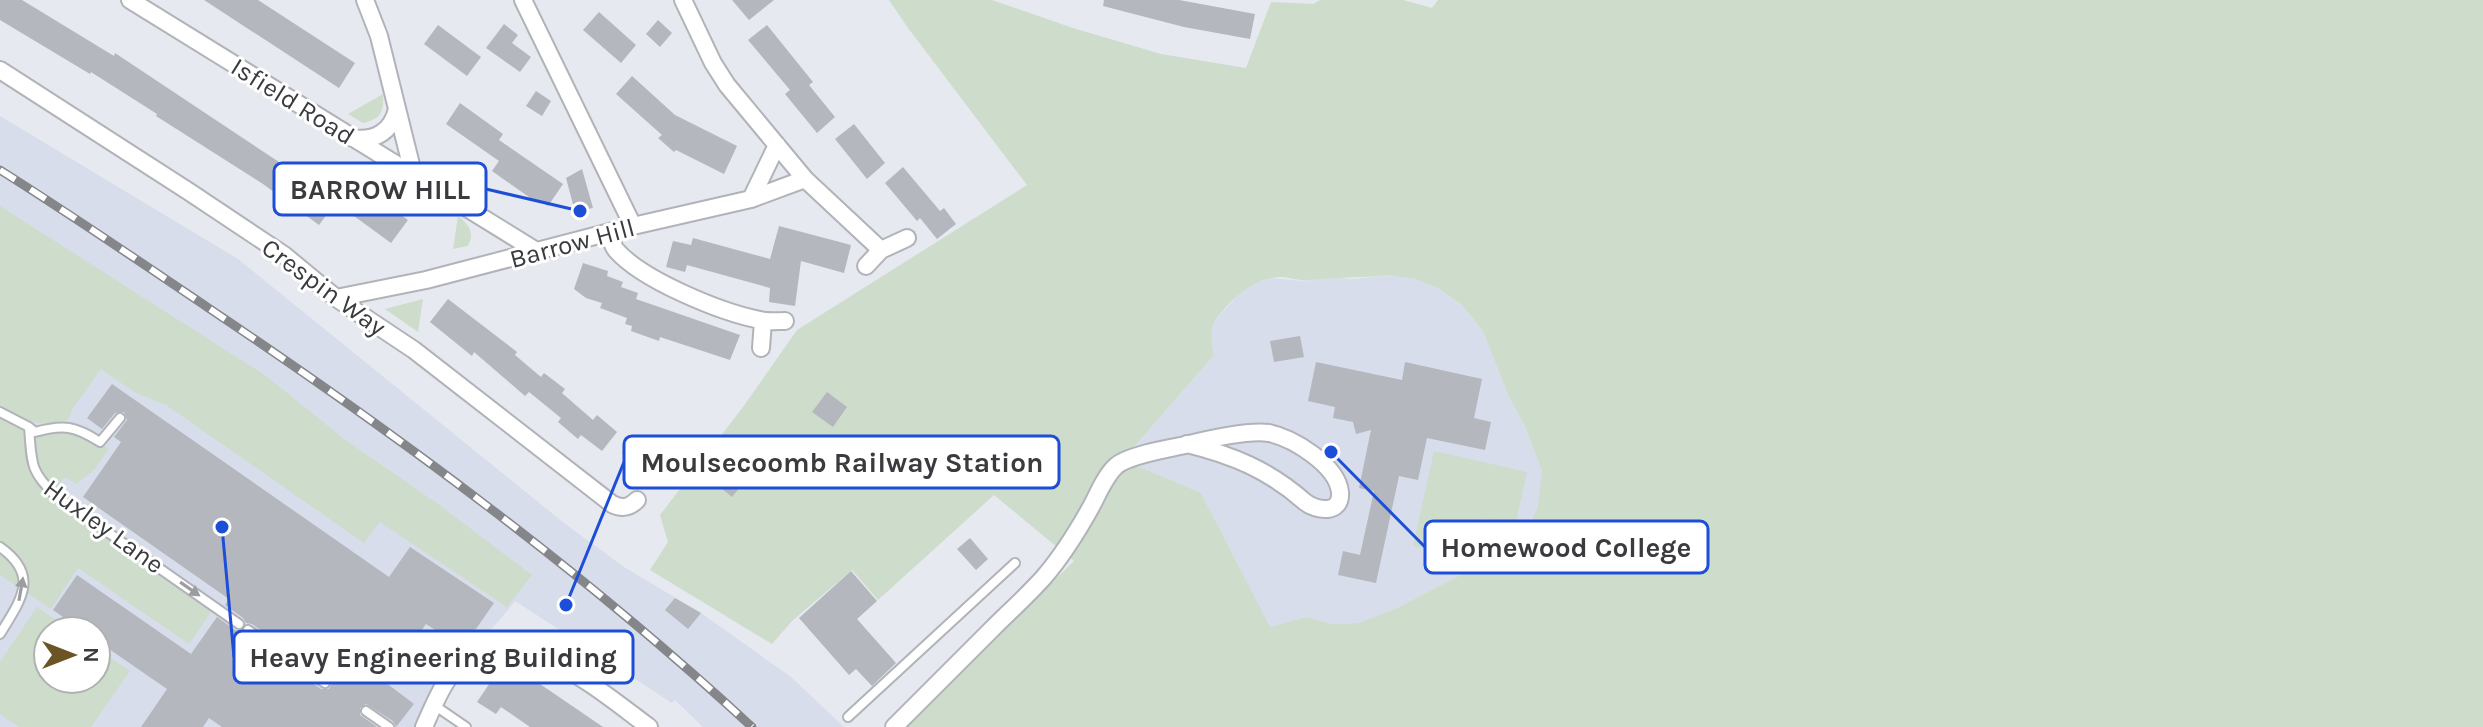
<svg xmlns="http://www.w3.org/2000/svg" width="2483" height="727" viewBox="0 0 2483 727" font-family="Karla,sans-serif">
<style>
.built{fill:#d7ddea;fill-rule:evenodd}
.green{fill:#cedccc;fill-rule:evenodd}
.building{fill:#b4b7bd}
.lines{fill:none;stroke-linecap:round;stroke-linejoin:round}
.lane-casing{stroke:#b1b3b9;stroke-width:12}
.street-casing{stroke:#b1b3b9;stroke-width:20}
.lane{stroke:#fff;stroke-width:8}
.street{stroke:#fff;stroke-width:16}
.rail-casing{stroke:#84868a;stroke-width:9}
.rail{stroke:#fff;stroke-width:6;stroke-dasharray:18;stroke-linecap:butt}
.oneway{fill:#9c9d9e}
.labels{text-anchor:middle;stroke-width:6;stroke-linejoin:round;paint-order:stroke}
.street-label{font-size:26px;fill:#3a3b3e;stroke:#fff}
.leader{fill:none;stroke:#1d4ed8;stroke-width:3}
.callout-dot{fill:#1d4ed8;stroke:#fff;stroke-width:3}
.callout{fill:#fff;stroke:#1d4ed8;stroke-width:3}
.callout-label{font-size:28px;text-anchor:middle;font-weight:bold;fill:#3a3b3e}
</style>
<rect width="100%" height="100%" fill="#e6e9ef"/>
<path class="built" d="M 0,116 L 238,259 L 564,523 L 624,567 L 701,613 L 791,677 L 844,727 L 703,727 L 675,700 L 672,703 L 515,601 L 498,622 L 443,678 L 422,727 L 0,727 ZM 48,631 L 96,631 L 96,679 L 48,679 Z
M 1389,275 L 1415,279 L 1438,288 L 1462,305 L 1483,331 L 1508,395 L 1525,426 L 1542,471 L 1539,507 L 1523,538 L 1499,559 L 1480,568 L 1466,572 L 1397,608 L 1360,623 L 1332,624 L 1307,617 L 1270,628 L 1201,493 L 1133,464 L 1127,455 L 1214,355 L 1209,333 L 1211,325 L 1240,293 L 1255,283 L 1272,278 L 1304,281 L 1325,277 L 1354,279 Z"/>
<path class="green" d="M 889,0 L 992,0 L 1073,28 L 1161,54 L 1246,68 L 1271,2 L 1313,4 L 1320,0 L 1403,0 L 1432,8 L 1438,0 L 2483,0 L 2483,727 L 904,727 L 1074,561 L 994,495 L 878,600 L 852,570 L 792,621 L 772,644 L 650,570 L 668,542 L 660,515 L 743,407 L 797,330 L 1027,185 L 908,28 ZM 1389,275 L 1415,279 L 1438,288 L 1462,305 L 1483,331 L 1508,395 L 1525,426 L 1542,471 L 1538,507 L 1523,538 L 1499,559 L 1480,568 L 1466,572 L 1397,608 L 1359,623 L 1332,624 L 1307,617 L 1270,627 L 1201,493 L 1133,464 L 1127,455 L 1214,355 C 1208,328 1210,325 1228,305 C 1242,290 1260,277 1283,277 C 1291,278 1299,281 1308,280 C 1335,277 1362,278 1389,275 Z
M 383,94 C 384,112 381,119 363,123 L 348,114 Z
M 0,206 L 266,376 L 344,439 L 438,504 L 532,575 L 507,607 L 380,522 L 364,543 L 166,405 L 134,392 L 101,369 L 73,408 L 68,420 L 47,425 L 30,421 L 0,408 Z
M 458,216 C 469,225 475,232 468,246 L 453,249 Z
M 423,299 L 418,332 L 385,309 Z
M 0,412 L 29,427 L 38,478 L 106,530 L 103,536 L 211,612 L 189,644 L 78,568 L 51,609 L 0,575 Z
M 41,430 L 85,433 L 109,449 L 94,470 L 76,484 L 65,477 L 55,489 C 35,473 37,455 35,432 Z
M 1434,451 L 1527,472 L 1515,526 L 1481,518 L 1471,560 L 1413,546 Z
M 37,607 L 72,631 L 48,631 L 48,679 L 96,679 L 96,648 L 130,671 L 91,727 L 19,727 L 0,714 L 0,662 Z"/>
<path class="building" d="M 0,0 L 22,0 L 114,56 L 115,53 L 288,168 L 336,202 L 319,225 L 263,184 L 156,116 L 157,114 L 91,72 L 90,74 L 0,20 Z
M 204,0 L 258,0 L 355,63 L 339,88 Z
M 732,0 L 774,0 L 749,20 Z
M 1104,0 L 1179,0 L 1255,14 L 1250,39 L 1184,27 L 1103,6 Z
M 599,12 L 636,45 L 621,63 L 583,30 Z
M 658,20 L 672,33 L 660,47 L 646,34 Z
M 504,24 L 518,35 L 512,43 L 531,57 L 520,72 L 486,48 Z
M 438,25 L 481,57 L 467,76 L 424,44 Z
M 767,25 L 813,82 L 809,85 L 835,117 L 817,133 L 785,94 L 790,90 L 748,40 Z
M 632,76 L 675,115 L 737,146 L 724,174 L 676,150 L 674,152 L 658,138 L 662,135 L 616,94 Z
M 536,91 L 551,101 L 542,116 L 526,106 Z
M 460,103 L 503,134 L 499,140 L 563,184 L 548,206 L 539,200 L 536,202 L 492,171 L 499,161 L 446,124 Z
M 854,124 L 885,163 L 867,179 L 835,139 Z
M 903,167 L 940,211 L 944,208 L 956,224 L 937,239 L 920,218 L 917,221 L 885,183 Z
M 582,169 L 593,208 L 575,212 L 566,178 Z
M 360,185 L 408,220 L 391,243 L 343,208 Z
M 779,226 L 851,245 L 844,273 L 801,261 L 795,306 L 769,302 L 770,288 L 687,265 L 685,272 L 666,267 L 673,241 L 691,245 L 693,238 L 770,259 Z
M 583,263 L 608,271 L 607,276 L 623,282 L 621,287 L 638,293 L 636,299 L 740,335 L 730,360 L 660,337 L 659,341 L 631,331 L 632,326 L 625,324 L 627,318 L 600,308 L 602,303 L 586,298 L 574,289 Z
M 448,299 L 517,352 L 515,355 L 541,377 L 544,373 L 565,389 L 562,393 L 593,420 L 597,415 L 617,432 L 602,451 L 581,435 L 578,439 L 558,422 L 561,418 L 529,392 L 525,396 L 474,352 L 472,356 L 430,322 Z
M 1300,336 L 1304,357 L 1274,362 L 1270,341 Z
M 1316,362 L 1402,380 L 1405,362 L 1482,379 L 1474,418 L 1491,422 L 1485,450 L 1427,438 L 1418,480 L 1399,476 L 1376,583 L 1338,575 L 1343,551 L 1360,555 L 1374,491 L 1359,488 L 1371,430 L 1356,434 L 1353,422 L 1333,418 L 1335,407 L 1308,401 Z
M 112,384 L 389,577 L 410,547 L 494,603 L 476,629 L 456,636 L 446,637 L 426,624 L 385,682 L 414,704 L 396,727 L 393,721 L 366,704 L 360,708 L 360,715 L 377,727 L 222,727 L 209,718 L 203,727 L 141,727 L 167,689 L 96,640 L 96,631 L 83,631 L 53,610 L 77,575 L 191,654 L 217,617 L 235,630 L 241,631 L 244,636 L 321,689 L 329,689 L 332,683 L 329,677 L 252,624 L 246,623 L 243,618 L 225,605 L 229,599 L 83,497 L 121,442 L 114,437 L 127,420 L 124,412 L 115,413 L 102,429 L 87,418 Z
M 827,392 L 847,407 L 833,427 L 812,412 Z
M 637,435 L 657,451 L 660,447 L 681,464 L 665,483 L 645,466 L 641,470 L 622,453 Z
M 740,452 L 757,466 L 732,497 L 714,482 Z
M 970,538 L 988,559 L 976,570 L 957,549 Z
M 851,571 L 877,601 L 857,619 L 896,663 L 872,686 L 856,669 L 849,675 L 799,618 Z
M 675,598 L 701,613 L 688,629 L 665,610 Z
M 500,668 L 515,679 L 521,671 L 603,727 L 530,727 L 501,707 L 496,714 L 477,702 Z"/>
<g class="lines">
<defs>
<path id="lane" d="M 0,412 L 29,427 C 32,463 29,470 56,496 L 239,624
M 29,427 L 35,432 C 64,424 75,426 100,442 L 120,418
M 0,547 C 41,576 20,601 0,634
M 248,630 L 325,683
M 434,705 L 466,727
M 366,711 L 389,727
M 848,717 L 1015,563"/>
<path id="street" d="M 130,0 L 538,252
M 365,0 L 379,36 L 414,177
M 523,0 L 633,226
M 683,0 L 713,63 L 727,85 L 805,179 L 881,250
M 0,70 L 188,191 L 284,255 L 336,298 L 414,350 L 612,504 C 622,509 629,508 637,500
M 352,138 C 375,142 392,131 397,109
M 751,199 L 777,145
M 609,233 C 611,239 612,245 616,250 C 642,280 720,312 760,320 C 768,322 777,321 785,321
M 866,266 L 881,250 L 907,238
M 336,298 L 426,280 L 633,226 L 751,199 L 805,179
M 761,348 L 763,321
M 424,727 C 434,704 446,675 465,658 C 514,615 609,698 649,727
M 894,727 C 927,694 960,661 992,629 C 1009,612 1028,595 1044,577 C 1062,556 1077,532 1091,507 C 1098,494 1105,476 1116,466 C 1128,455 1168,449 1185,445 C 1205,440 1249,430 1269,433 C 1293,438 1337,465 1340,492 C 1342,515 1316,511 1305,502 C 1269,470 1232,455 1187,444"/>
</defs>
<use href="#lane" class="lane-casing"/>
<use href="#street" class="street-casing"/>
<use href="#lane" class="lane"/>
<use href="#street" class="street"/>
<defs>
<path id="rail" d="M 0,170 C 70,214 139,261 207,307 C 398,435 583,571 752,727"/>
</defs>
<use href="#rail" class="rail-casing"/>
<use href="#rail" class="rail"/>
</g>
<defs><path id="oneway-solid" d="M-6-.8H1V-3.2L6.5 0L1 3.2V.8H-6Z" transform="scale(2)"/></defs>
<g class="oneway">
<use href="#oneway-solid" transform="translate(21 589) rotate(-80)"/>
<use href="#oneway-solid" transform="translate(190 589) rotate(35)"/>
</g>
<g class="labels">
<g class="street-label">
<text transform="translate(293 101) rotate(32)" y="9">Isfield Road</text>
<text transform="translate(572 243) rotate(-15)" y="9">Barrow Hill</text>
<text transform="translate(324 287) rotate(36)" y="9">Crespin Way</text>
<text transform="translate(104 526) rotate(36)" y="9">Huxley Lane</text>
</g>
</g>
<path class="leader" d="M580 211L486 189M566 605L624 462M1331 452L1425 547M222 527L234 657"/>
<g class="callout-dot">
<circle cx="580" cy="211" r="8"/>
<circle cx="566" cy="605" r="8"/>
<circle cx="1331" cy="452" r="8"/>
<circle cx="222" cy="527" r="8"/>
</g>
<g class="callout">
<rect x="274" y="163" width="212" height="52" rx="8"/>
<rect x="624" y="436" width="435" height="52" rx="8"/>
<rect x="1425" y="521" width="283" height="52" rx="8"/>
<rect x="234" y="631" width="399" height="52" rx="8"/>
</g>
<g class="callout-label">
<text x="380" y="199">BARROW HILL</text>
<text x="842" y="472">Moulsecoomb Railway Station</text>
<text x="1566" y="557">Homewood College</text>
<text x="433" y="667">Heavy Engineering Building</text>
</g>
<g transform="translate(72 655) rotate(90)"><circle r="38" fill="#ffffff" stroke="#b0b1b2" stroke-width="2"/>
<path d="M0-6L14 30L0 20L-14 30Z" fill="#6b5525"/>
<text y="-12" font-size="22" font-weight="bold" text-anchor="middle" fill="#3a3b3e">N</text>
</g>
</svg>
